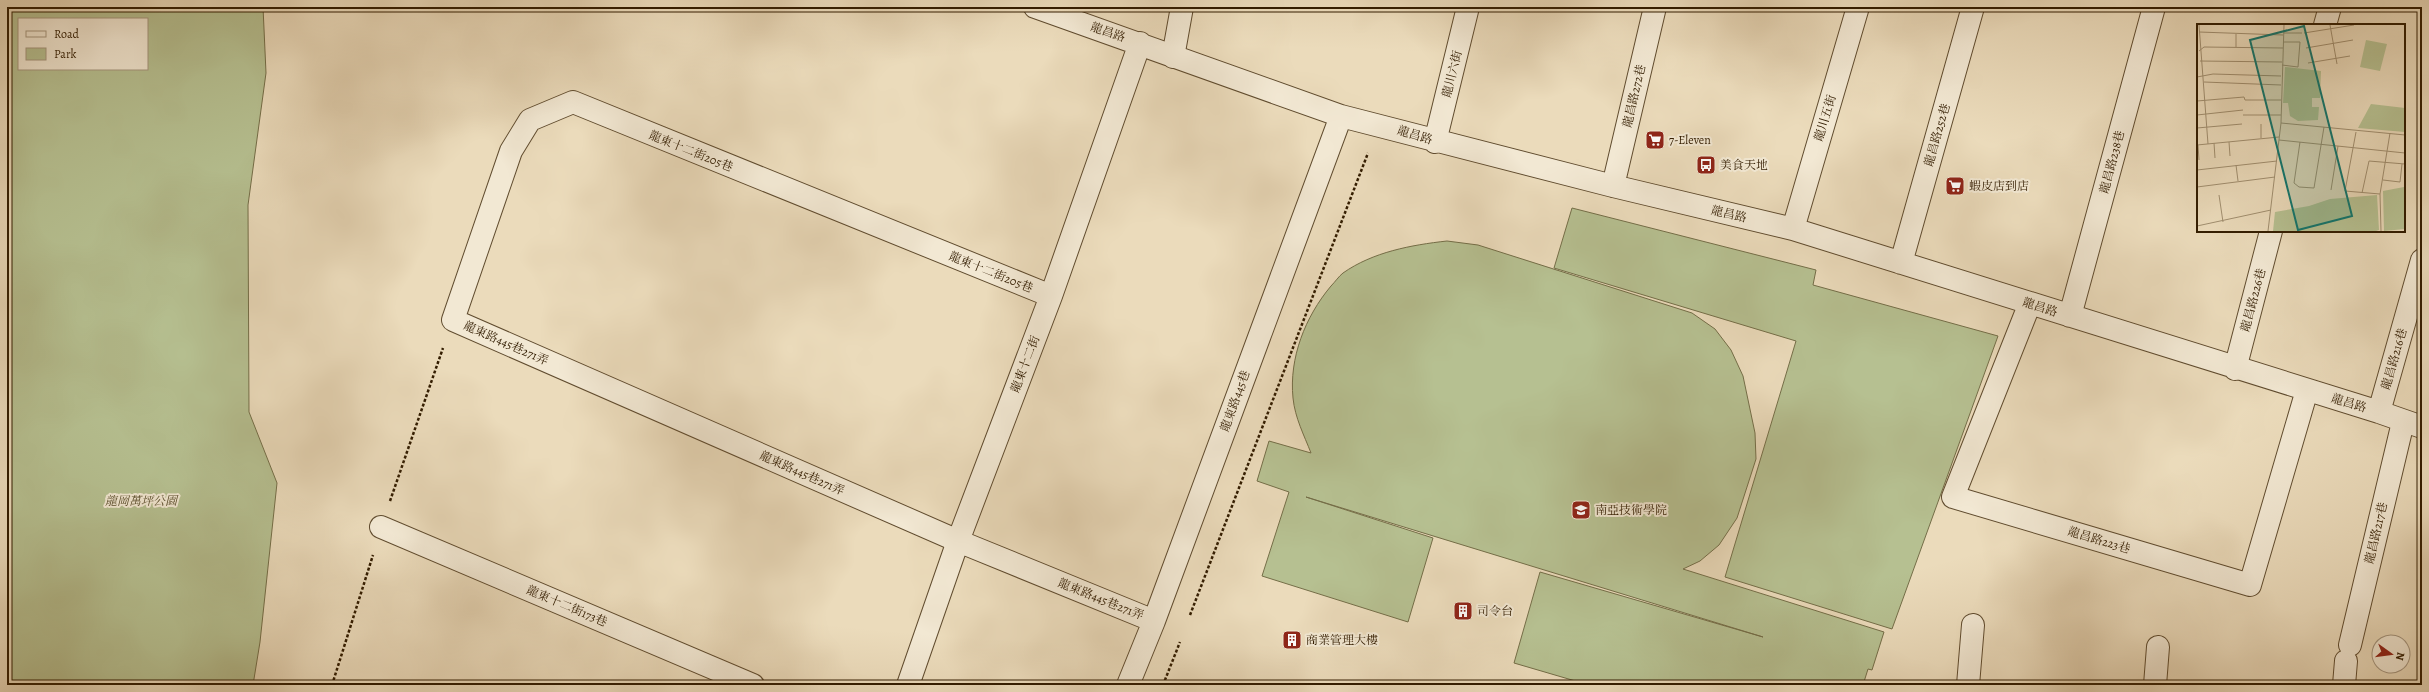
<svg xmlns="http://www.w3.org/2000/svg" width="2429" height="692" viewBox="0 0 2429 692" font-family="Alegreya,'Noto Serif TC',serif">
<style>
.green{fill:#b6c091;stroke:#746e48;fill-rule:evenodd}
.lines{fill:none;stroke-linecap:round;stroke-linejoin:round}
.minor-casing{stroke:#604c2f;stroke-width:24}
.path{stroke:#321c00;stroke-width:2.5;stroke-dasharray:3 2;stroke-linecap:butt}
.minor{stroke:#f2e8d3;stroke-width:22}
.labels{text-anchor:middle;stroke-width:4;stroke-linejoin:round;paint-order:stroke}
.street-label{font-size:12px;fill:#321c00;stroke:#f2e8d3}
.poi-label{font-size:12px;fill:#321c00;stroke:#f2e8d3;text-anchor:start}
.park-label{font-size:12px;font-style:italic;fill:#5a4d2c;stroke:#f2e8d3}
.inset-road{fill:none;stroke:#a18f70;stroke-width:1}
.view{fill:#0f766e;fill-opacity:0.15;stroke:#0f766e;stroke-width:2}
.inset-edge{fill:none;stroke:#321c00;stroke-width:2}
</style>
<rect width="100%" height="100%" fill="#ebdbbb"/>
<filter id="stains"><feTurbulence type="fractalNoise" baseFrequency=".005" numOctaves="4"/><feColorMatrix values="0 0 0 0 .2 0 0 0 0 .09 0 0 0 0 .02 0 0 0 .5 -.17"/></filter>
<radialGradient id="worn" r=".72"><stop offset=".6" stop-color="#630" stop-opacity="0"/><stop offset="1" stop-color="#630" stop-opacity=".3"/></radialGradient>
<path class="green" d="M 7,7 L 263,7 L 266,73 L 248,205 L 249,412 L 277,483 L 260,642 L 253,685 L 7,685 ZM 19,19 L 147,19 L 147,69 L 19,69 Z
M 1572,208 L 1816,270 L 1813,285 L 1998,336 L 1892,629 L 1725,577 L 1796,341 L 1554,268 Z
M 1447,241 L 1478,245 L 1692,313 L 1715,329 L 1731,350 L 1743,376 L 1755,433 L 1756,459 L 1737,518 L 1719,545 L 1700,561 L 1683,569 L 1884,632 L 1872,670 L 1868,669 L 1863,685 L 1589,685 L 1514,663 L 1540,572 L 1763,637 L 1306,497 L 1433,538 L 1408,622 L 1262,576 L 1289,492 L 1257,481 L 1269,441 L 1311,453 C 1304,435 1295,418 1293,398 C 1289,358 1305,317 1331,286 C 1335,282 1339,276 1343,273 C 1373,252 1411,245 1447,241 Z"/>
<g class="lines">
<defs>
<path id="minor" d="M 1035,7 L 1341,116 L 1613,186 L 1793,229 L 2379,412 L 2422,427
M 2325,25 L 2330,7
M 1173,57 L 1182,7
M 1435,142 L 1468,7
M 1613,186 L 1655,7
M 1793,229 L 1858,7
M 1901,263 L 1973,7
M 1051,296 L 573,102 L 530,120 L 511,151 L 453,320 L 958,541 L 1154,621
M 2030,303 L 1953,497 L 2250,585 L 2307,390
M 2070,316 L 2154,7
M 2235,369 L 2271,231
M 2379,412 L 2422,260
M 381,527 L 753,685
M 2350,645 L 2403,422
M 908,685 L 958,541 L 1051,296 L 1140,43
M 1128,685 L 1154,621 L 1341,116
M 1968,685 L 1973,625
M 2155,685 L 2158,647
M 2344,685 L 2346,661"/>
</defs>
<use href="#minor" class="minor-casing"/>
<path class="path" d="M 390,501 L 443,348
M 1190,615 L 1368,153
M 332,685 L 373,555
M 1163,685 L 1180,642"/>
<use href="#minor" class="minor"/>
</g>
<defs>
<symbol id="supermarket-square" viewBox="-11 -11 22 22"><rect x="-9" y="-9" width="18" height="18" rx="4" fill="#8f2418" stroke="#f2e8d3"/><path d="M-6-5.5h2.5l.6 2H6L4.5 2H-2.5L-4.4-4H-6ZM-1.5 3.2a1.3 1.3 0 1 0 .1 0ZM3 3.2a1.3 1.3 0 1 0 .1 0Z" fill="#fff"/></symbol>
<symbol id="bus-square" viewBox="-11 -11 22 22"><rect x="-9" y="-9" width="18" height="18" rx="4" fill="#8f2418" stroke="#f2e8d3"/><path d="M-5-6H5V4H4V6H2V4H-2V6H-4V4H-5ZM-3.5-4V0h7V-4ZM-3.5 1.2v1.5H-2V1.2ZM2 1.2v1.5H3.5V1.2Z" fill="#fff"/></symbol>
<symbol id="university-square" viewBox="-11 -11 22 22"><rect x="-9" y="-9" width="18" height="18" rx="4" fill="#8f2418" stroke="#f2e8d3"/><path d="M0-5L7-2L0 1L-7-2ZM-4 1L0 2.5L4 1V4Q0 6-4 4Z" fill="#fff"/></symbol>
<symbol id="building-square" viewBox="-11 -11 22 22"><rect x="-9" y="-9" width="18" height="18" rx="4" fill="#8f2418" stroke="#f2e8d3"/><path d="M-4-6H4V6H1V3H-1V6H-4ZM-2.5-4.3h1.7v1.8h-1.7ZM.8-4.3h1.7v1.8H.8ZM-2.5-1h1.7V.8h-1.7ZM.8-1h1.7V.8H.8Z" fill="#fff"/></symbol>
</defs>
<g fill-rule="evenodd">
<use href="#supermarket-square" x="1644" y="129" width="22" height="22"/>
<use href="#bus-square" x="1695" y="154" width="22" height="22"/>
<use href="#supermarket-square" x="1944" y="175" width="22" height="22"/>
<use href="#university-square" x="1570" y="499" width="22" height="22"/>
<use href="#building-square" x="1452" y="600" width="22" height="22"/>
<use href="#building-square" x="1281" y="629" width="22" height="22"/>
</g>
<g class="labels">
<g class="street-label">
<text transform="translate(1108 32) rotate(19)" y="4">龍昌路</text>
<text transform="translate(1452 74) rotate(-76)" y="4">龍川六街</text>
<text transform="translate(1634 96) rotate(-77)" y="4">龍昌路272巷</text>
<text transform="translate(1825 118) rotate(-73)" y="4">龍川五街</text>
<text transform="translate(1415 135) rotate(17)" y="4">龍昌路</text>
<text transform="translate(1937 135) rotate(-74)" y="4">龍昌路252巷</text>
<text transform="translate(691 151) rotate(22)" y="4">龍東十二街205巷</text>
<text transform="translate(2112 162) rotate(-75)" y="4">龍昌路238巷</text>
<text transform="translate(1729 214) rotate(13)" y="4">龍昌路</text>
<text transform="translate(991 272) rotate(22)" y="4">龍東十二街205巷</text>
<text transform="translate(2253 300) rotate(-75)" y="4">龍昌路226巷</text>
<text transform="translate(2040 307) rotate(18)" y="4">龍昌路</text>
<text transform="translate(506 343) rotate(24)" y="4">龍東路445巷271弄</text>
<text transform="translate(2394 359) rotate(-74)" y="4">龍昌路216巷</text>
<text transform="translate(1025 364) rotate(-69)" y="4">龍東十二街</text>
<text transform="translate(1235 401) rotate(-70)" y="4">龍東路445巷</text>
<text transform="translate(2349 403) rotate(17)" y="4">龍昌路</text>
<text transform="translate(802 473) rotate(24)" y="4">龍東路445巷271弄</text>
<text transform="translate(2376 533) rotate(-77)" y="4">龍昌路217巷</text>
<text transform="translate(2099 540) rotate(17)" y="4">龍昌路223巷</text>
<text transform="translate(1101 599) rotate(22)" y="4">龍東路445巷271弄</text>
<text transform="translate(567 606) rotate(23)" y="4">龍東十二街173巷</text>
</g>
<g class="poi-label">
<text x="1669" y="144">7-Eleven</text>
<text x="1720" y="169">美食天地</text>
<text x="1969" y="190">蝦皮店到店</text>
<text x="1595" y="514">南亞技術學院</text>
<text x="1477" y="615">司令台</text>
<text x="1306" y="644">商業管理大樓</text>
</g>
<g class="park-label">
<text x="141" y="505">龍岡萬坪公園</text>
</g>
</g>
<g transform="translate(2197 24)">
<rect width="208" height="208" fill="#ebdbbb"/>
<path d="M 169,16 L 190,20 L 183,47 L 163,43 ZM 88,43 L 124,47 L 123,74 L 115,74 L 115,83 L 122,83 L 121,96 L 101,97 L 93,92 L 91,79 L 86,79 ZM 174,80 L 208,84 L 208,108 L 161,104 ZM 207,163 L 208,205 L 187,207 L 186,167 ZM 180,171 L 182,206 L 179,207 L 76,207 L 78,188 L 112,182 L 133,175 Z" fill="#b6c091"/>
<path class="inset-road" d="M 2,1 L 11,120M 133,1 L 140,40M 2,8 L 86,11M 87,9 L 105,9M 107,9 L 157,1M 39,10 L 39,23M 109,24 L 156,16M 2,27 L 7,23 L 86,24M 3,37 L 85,38M 111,39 L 153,32M 85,41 L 101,43 L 103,18 L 86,18M 0,53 L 16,50 L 84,52M 7,58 L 84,61M 0,77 L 47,73 L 48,76 L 84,76M 0,91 L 46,86M 46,91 L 84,91M 84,99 L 208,111M 64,100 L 64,114M 0,104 L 45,100M 159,108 L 148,167 L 183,170M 82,116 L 208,129M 32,118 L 33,132M 103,118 L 97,159 L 102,163 L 117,164 L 127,103M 17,119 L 18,134M 0,121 L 82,113M 1,121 L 2,136M 39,141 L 41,157M 0,146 L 80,137M 186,156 L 203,158 L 205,140M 0,163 L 78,153M 134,166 L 141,122M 165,169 L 172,137 L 208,140M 22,171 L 26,198M 0,202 L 74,186M 71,207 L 84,99 L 87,1M 184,207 L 183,170 L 193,109"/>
<path class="view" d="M 107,2 L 155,192 L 101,206 L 53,16 Z"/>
<rect width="208" height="208" class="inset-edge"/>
</g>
<rect width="2429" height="692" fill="none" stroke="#ebdbbb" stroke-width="24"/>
<rect x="8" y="8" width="2413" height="676" fill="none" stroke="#321c00" stroke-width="2"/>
<rect x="12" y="12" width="2405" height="668" fill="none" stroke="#321c00"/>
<rect x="18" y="18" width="130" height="52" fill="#f2e8d3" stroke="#a5967f"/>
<rect x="26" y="31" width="20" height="6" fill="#f2e8d3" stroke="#a5967f"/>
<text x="54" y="38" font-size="12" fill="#321c00">Road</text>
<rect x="26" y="48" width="20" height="12" fill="#b6c091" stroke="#a5967f"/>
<text x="54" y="58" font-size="12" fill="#321c00">Park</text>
<g transform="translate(2391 654) rotate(104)"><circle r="19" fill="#f2e8d3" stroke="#a5967f"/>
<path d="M0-3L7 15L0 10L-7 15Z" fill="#8f2418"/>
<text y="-6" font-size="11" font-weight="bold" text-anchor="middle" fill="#321c00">N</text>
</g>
<rect width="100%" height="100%" filter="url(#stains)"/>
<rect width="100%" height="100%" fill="url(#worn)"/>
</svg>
